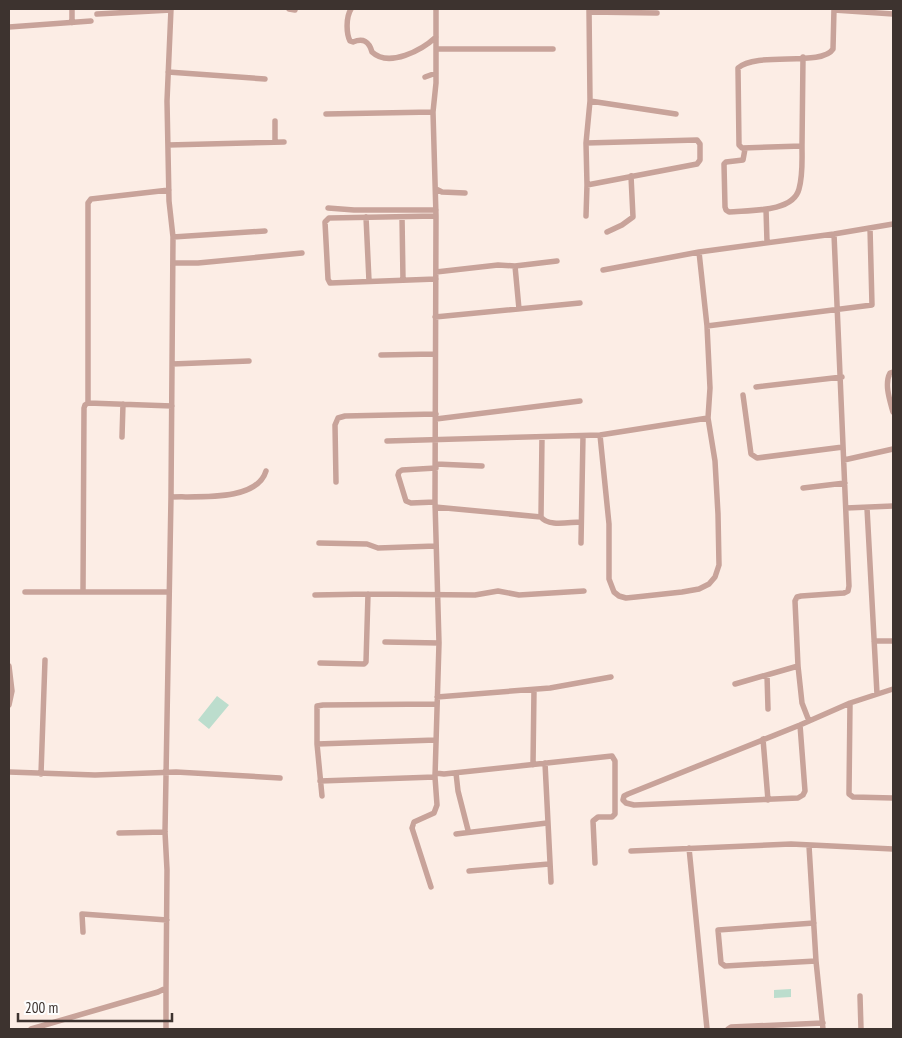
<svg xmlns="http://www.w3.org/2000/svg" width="902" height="1038" viewBox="0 0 902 1038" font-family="'PT Sans Narrow',sans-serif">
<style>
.garden{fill:#bcddcd}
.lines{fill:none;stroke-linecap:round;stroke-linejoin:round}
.minor{stroke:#c8a39a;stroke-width:5.5}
</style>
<rect width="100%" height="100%" fill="#fcede5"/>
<path class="garden" d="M 217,696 L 229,705 L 209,729 L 198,720 Z
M 791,989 L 791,997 L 774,998 L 774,990 Z"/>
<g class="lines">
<path class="minor" d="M 72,9 L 72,23
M 289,9 L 295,10
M 351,9 C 346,17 346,33 350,41 L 353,42 C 363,38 369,41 372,52 C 389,68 422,50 436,37
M 834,10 L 893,14
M 589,12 L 657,13
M 97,14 L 171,10
M 9,27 L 91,21
M 436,49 L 553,49
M 803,57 L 802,146 L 742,148 L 739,145 L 738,68 C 757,51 822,67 833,49 L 834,9
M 168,72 L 265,79
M 425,77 L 436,73
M 590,101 L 676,114
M 326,114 L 433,112
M 275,142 L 275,121
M 586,143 L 697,140 L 700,144 L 700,160 L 697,164 L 587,185
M 168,145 L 284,142
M 745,149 L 743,160 L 726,162 L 724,164 L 725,207 L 726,210 L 729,212 C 748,210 793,213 799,189 C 803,175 802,160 802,146
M 436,189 L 442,192 L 465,193
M 328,208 L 354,210 L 436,210
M 766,209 L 767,242
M 586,216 L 587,185 L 586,143 L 590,101 L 589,9
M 366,217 L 369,281
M 402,217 L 403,280
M 607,232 L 622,225 L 633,217 L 631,176
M 173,237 L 265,231
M 173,263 L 198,263 L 302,253
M 515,266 L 519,309
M 603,270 L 699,252
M 436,272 L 498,265 L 515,266 L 557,261
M 436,279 L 330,283 L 328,279 L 325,222 L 329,218 L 436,216
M 435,317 L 580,303
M 707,326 L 872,305 L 870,228
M 381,355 L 435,354
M 172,364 L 249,361
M 893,372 L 890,373 C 884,384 890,401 893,412
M 756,387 L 842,377
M 743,395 L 751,454 L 757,458 L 843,447
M 88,403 L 172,406
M 436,419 L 580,401
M 600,435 L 609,524 L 609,579 L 614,592 L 619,596 L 626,598 L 636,597 L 682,592 L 699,589 L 709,584 L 715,577 L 719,565 L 718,514 L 715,461 L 708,418 L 710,388 L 707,326 L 699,252 L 834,234 L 893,224
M 122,437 L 123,404
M 542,437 L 541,517 C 548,527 569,522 581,522
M 387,441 L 600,435 L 708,418
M 844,460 L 893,449
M 436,464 L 482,466
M 336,482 L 335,425 L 338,418 L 345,416 L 436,414
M 803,488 L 845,483
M 171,497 C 197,496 257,502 266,471
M 435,502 L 411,503 L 406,501 L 398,475 L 399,472 L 402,470 L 436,468
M 435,507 L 541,517
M 846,508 L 893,506
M 867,508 L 877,694
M 319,543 L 367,544 L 378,548 L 436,546
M 581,543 L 583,436
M 25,592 L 169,592
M 83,592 L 84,408 L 85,405 L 88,403 L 88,203 L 91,199 L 169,190
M 315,595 L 368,594 L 475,595 L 498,591 L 519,595 L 584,591
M 874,641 L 893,641
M 385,642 L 439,643
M 320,663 L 364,664 L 366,662 L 368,594
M 9,666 L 12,691 L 9,705
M 767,675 L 768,709
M 735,684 L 798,666
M 437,697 L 550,688 L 611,677
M 850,703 L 849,794 L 853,797 L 893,798
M 809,721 L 802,703 L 798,666 L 795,601 L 797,597 L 801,596 L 844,593 L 848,591 L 849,586 C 844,469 840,352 834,234
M 800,725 L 805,791 L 803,795 L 798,798 L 634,805 L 626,803 L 623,800 L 624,796 L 628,794 L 800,725 L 850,703 L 893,689
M 763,739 L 768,800
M 317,744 L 436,740
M 545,763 L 551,882
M 533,765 L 534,690
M 9,772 L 95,775 L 176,772 L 280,778
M 435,773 L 444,774 L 612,756 L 615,761 L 615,814 L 612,817 L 598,817 L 593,821 L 595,863
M 456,773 L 458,791 L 468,830
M 41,774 L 45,660
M 320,781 L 435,777
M 322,796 L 317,744 L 317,706 L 323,705 L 436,704
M 119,833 L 165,832
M 456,834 L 547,823
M 809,846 L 816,961 L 823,1029
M 689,848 L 707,1029
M 631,851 L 791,844 L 893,849
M 469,871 L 549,864
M 431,887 L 412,828 L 414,822 L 434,813 L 437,805 L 435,777 L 439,643 L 435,502 L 436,216 L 433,112 L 436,83 L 436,9
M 814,923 L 718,930 L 721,963 L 725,966 L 816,961
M 83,932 L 82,914 L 167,920
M 860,996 L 861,1029
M 31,1029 L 158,992 L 166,988 L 167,870 L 165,832 L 171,497 L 173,237 L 169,201 L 167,101 L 171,9
M 166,1029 L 166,988
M 728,1029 L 731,1027 L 823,1023"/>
</g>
<rect width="902" height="1038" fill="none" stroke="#3d332f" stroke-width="20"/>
<path d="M18 1013v8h154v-8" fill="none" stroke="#3d332f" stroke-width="2.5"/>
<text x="25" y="1013" font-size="15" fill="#3d332f" stroke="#fdfdfd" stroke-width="4" paint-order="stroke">200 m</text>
</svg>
